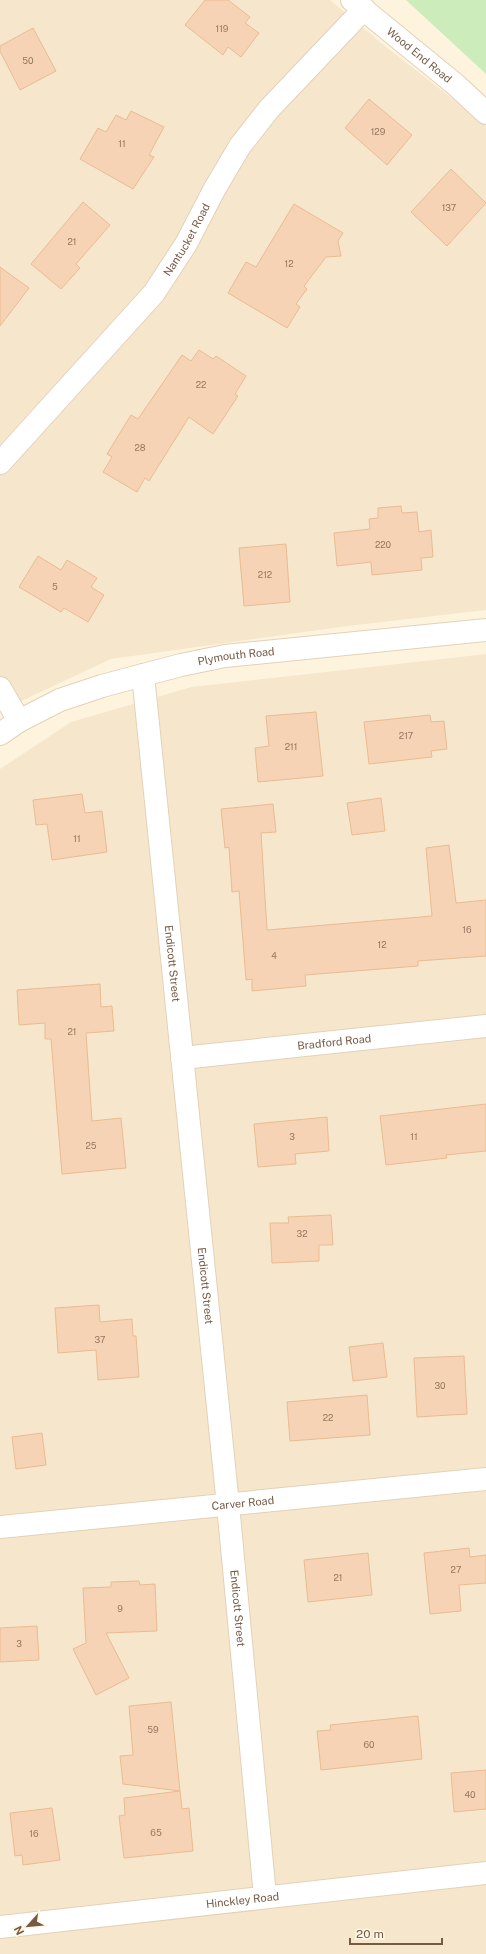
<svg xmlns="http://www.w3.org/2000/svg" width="486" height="1954" viewBox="0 0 486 1954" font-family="'Public Sans',sans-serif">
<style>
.residential{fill:#f6e7cc}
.green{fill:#ccecbc}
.building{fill:#f6d3b4;stroke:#eabb93}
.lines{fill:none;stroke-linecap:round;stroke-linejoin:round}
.minor-casing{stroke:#e3d1ba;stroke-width:24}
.minor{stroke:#fff;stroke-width:22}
.labels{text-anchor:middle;stroke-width:4;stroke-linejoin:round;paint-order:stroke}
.number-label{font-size:9px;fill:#967860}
.street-label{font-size:11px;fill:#765a44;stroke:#fff7e7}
</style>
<rect width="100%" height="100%" fill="#fef4de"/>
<path class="residential" d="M 0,0 L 330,0 L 385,46 L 486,125 L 486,610 L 348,626 L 111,659 L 0,711 Z
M 486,654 L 486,1954 L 0,1954 L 0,769 L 71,722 L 191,687 Z"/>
<path class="green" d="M 406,0 L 486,0 L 486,74 Z"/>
<path class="building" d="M 205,0 L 228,0 L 250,17 L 245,23 L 259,33 L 241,57 L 228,47 L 223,55 L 185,25 Z
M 33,28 L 56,71 L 20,90 L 0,51 L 0,46 Z
M 369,99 L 412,135 L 387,165 L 345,128 Z
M 131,111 L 164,127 L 149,155 L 154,157 L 133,189 L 80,159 L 98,128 L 106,132 L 116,115 L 126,120 Z
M 451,169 L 486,203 L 447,246 L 411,212 Z
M 83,202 L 110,225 L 76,264 L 80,268 L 61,289 L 31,264 Z
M 294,204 L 343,233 L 338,241 L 341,256 L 326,257 L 304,286 L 307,289 L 296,304 L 300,307 L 287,328 L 228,293 L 246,262 L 256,267 Z
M 0,267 L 29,288 L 0,326 Z
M 199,350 L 213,359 L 216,356 L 246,376 L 235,394 L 238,396 L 213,434 L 189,417 L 149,481 L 145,478 L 137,492 L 103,472 L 112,457 L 107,454 L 131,415 L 138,419 L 182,355 L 191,361 Z
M 401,506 L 402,513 L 417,512 L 419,532 L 431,530 L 433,557 L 421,558 L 422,570 L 372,575 L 371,562 L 337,566 L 334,533 L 370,529 L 369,519 L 378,518 L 378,508 Z
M 286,544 L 290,602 L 244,606 L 239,548 Z
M 38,556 L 61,570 L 67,560 L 97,578 L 91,587 L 104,595 L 88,622 L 64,608 L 61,612 L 19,587 Z
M 316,712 L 323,776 L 258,782 L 255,748 L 269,746 L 266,716 Z
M 430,715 L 431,722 L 444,721 L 447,749 L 431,751 L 432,757 L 369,764 L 364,722 Z
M 82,794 L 85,813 L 102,811 L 107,852 L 52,860 L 47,824 L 36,825 L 33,800 Z
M 381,798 L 385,831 L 352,835 L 347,803 Z
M 273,804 L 276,832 L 261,833 L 267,930 L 432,916 L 426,848 L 449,845 L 456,903 L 486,900 L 486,956 L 418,961 L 418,966 L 305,975 L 306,986 L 252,991 L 252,979 L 246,980 L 239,891 L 232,892 L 229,847 L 225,848 L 221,809 Z
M 100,984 L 101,1007 L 112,1006 L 114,1031 L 86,1033 L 92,1121 L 121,1118 L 126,1168 L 62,1174 L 51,1039 L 45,1039 L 45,1023 L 19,1025 L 17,990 Z
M 486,1104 L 486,1151 L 446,1155 L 447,1158 L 386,1165 L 380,1116 Z
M 327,1117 L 329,1151 L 295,1154 L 296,1164 L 258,1167 L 254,1124 Z
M 331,1215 L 333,1245 L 319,1245 L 319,1261 L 272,1263 L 270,1223 L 289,1223 L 288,1217 Z
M 99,1305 L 100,1322 L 132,1319 L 133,1336 L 136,1336 L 139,1377 L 98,1380 L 96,1350 L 58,1353 L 55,1308 Z
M 383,1343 L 387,1377 L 353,1381 L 349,1347 Z
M 464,1356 L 467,1414 L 417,1417 L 414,1358 Z
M 367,1395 L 370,1435 L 290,1441 L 287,1402 Z
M 42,1433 L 46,1465 L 16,1469 L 12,1437 Z
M 469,1548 L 470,1557 L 486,1555 L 486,1583 L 459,1585 L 461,1611 L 430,1614 L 424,1553 Z
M 368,1553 L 372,1595 L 308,1602 L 304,1560 Z
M 139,1581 L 140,1585 L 155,1584 L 157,1631 L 106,1633 L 129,1678 L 96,1695 L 73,1649 L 86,1643 L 83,1588 L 111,1587 L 111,1582 Z
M 37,1626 L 39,1660 L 0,1662 L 0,1628 Z
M 171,1702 L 180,1791 L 123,1784 L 120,1756 L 133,1755 L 129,1706 Z
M 418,1716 L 422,1759 L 321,1770 L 317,1731 L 331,1730 L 330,1725 Z
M 486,1770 L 486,1809 L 454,1812 L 451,1773 Z
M 180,1791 L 182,1809 L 189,1808 L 193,1851 L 124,1858 L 119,1816 L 125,1815 L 124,1798 Z
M 52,1808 L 60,1860 L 23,1865 L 22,1855 L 15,1856 L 10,1813 Z"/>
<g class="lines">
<defs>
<g id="minor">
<path id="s1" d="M 352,0 L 456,85 L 486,113"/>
<path id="s2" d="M 0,463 L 154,293 L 186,244 L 214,190 L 240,146 L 269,109 L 364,9"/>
<path id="s3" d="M 143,675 L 228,1505 L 265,1896"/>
<path d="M 0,688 L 19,721"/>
<path id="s4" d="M 0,734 L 19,721 L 60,700 L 102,686 L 181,665 L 225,656 L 486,630"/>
<path id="s5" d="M 182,1058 L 486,1026"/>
<path id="s6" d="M 0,1527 L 486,1479"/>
<path id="s7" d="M 0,1927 L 486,1873"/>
</g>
</defs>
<use href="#minor" class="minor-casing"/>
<use href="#minor" class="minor"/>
</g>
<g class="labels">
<g class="number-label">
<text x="222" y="32">119</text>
<text x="28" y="64">50</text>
<text x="378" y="135">129</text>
<text x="122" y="147">11</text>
<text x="449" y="211">137</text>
<text x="72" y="245">21</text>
<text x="289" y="267">12</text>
<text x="201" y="388">22</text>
<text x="140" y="451">28</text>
<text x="383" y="548">220</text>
<text x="265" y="578">212</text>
<text x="55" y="590">5</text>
<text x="406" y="739">217</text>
<text x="291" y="750">211</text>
<text x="77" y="842">11</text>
<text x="467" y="933">16</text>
<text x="382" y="948">12</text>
<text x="274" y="959">4</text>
<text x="72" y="1035">21</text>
<text x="292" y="1140">3</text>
<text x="414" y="1140">11</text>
<text x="91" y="1149">25</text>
<text x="302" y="1237">32</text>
<text x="100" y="1343">37</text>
<text x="440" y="1389">30</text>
<text x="328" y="1421">22</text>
<text x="456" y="1573">27</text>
<text x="338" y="1581">21</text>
<text x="120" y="1612">9</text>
<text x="19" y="1647">3</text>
<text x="153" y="1733">59</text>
<text x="369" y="1748">60</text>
<text x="470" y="1798">40</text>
<text x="156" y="1836">65</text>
<text x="34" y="1837">16</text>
</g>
<g class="street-label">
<text dy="4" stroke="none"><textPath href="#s1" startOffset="87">Wood End Road</textPath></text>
<text dy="4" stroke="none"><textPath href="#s2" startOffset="292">Nantucket Road</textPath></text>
<text dy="4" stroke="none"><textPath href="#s4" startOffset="251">Plymouth Road</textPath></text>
<text dy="4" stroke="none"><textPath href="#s3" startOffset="290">Endicott Street</textPath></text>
<text dy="4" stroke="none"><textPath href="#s5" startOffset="153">Bradford Road</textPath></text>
<text dy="4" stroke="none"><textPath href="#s3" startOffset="614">Endicott Street</textPath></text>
<text dy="4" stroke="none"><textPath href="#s6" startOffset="244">Carver Road</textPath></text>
<text dy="4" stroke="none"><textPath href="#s3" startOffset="938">Endicott Street</textPath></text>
<text dy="4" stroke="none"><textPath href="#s7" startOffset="244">Hinckley Road</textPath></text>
</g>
</g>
<g transform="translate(28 1926) rotate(243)" stroke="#fff7e7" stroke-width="3" paint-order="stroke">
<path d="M0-3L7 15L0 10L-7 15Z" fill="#765a44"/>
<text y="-6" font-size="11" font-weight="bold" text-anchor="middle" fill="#765a44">N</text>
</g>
<path d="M350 1938v6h92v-6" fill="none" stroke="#765a44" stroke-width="2"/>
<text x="356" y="1938" font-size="12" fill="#765a44" stroke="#fff7e7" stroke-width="3" paint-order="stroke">20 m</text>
</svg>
